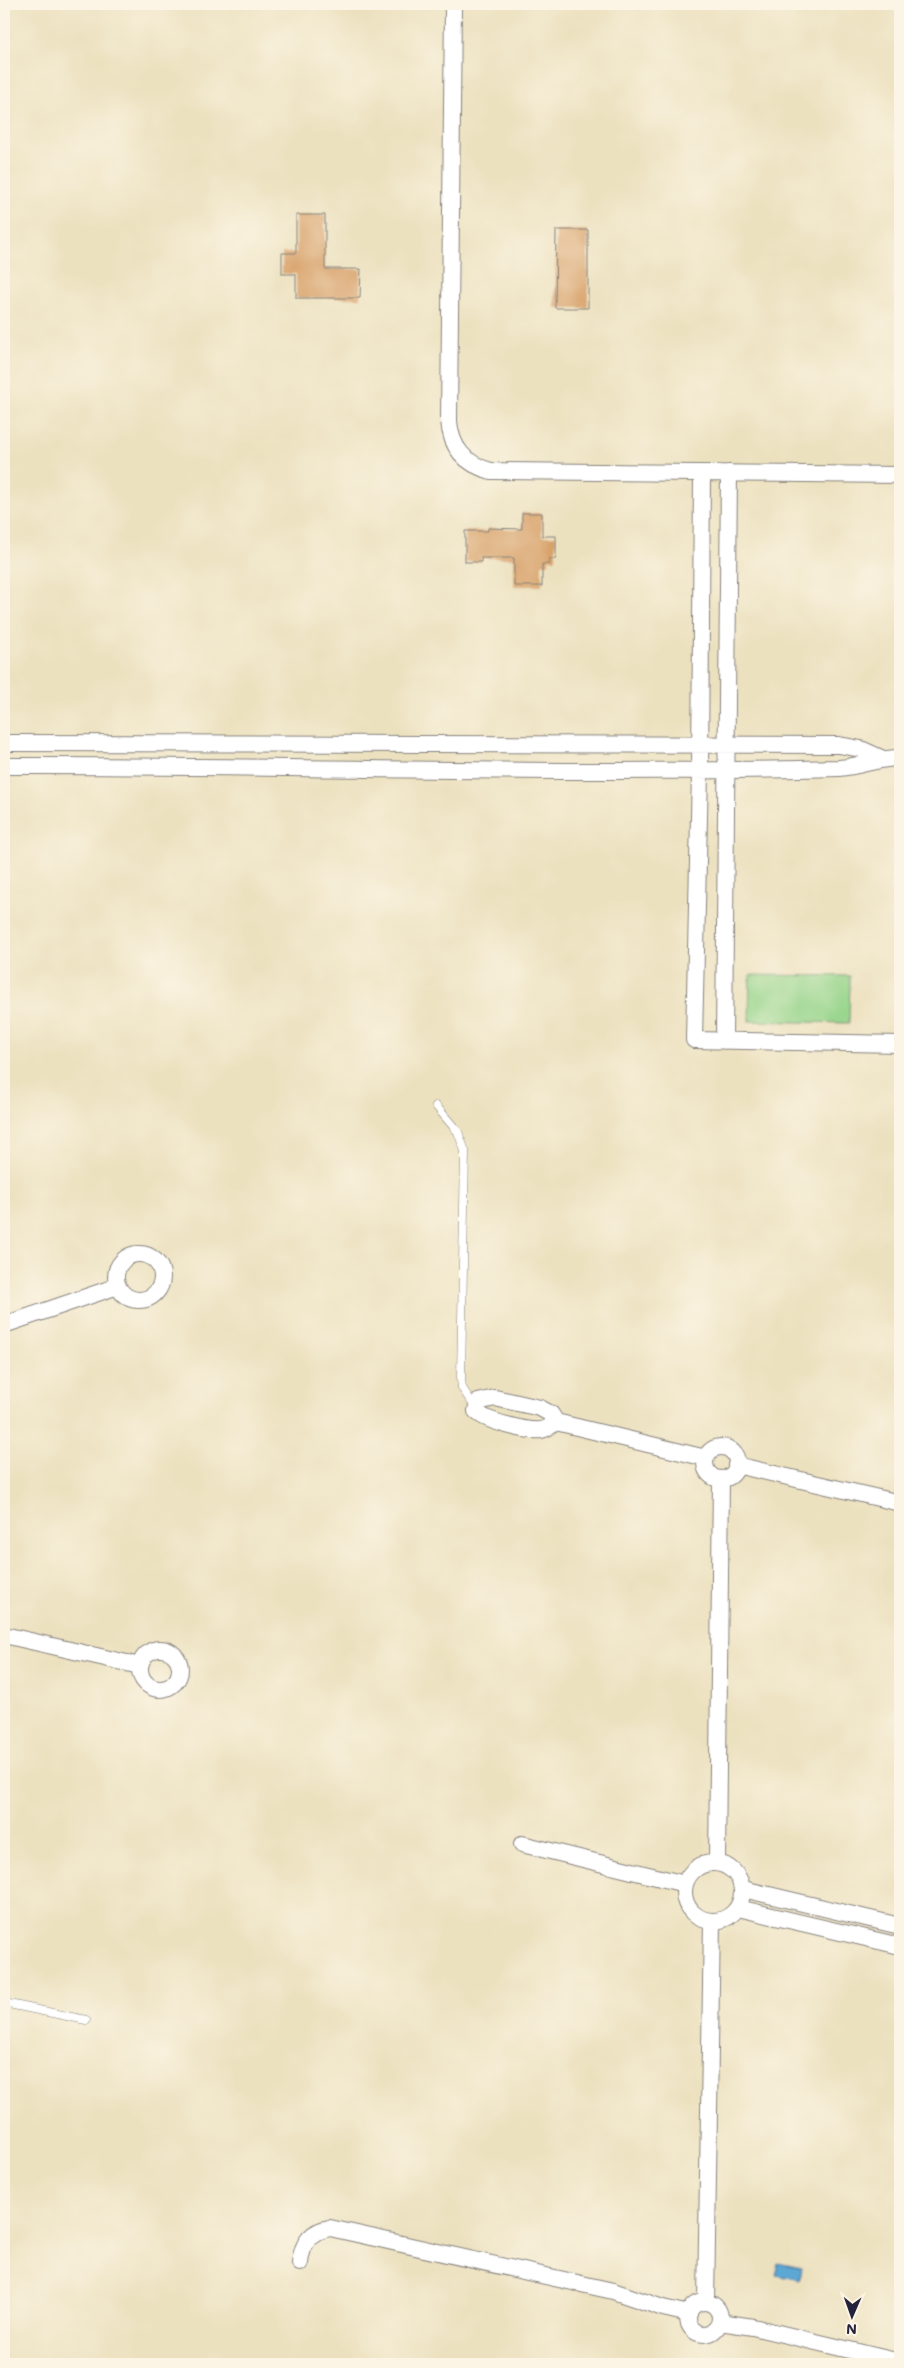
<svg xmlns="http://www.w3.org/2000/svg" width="904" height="2368" viewBox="0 0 904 2368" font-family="Mali,sans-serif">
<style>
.green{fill:#95d48a;stroke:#5c7b62}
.water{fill:#5ca7d4;stroke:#3f6488}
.building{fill:#d8a26b}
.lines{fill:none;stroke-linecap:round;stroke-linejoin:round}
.lane-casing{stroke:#87827d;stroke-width:9}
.street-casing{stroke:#87827d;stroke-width:18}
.lane{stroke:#fff;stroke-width:8}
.street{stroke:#fff;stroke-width:16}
</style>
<rect width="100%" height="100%" fill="#fcf5e5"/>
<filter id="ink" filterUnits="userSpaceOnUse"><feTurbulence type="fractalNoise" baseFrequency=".02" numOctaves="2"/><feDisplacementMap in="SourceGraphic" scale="10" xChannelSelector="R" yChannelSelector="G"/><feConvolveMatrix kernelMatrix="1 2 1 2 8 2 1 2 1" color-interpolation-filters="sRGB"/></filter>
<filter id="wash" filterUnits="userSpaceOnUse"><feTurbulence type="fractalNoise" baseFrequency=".0096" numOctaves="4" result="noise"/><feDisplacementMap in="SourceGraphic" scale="20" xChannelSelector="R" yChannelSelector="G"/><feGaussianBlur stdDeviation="1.12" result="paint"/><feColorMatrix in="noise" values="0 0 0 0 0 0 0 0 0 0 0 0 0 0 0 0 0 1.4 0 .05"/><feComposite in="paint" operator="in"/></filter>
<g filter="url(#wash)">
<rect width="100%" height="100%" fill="#ece1bf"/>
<path class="green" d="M 750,975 L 850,976 L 849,1023 L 749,1021 Z"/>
<path class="water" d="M 778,2263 L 802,2268 L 800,2280 L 775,2275 Z"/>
<g id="blocks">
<path class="building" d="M 296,215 L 325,215 L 325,269 L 361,269 L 360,298 L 296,298 L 296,274 L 282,274 L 282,253 L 296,253 Z
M 556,230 L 588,230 L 588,308 L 555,308 Z
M 522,513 L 542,513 L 542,536 L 556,536 L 556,559 L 549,559 L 549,564 L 542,564 L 542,586 L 514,586 L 514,558 L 481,558 L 481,562 L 465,562 L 465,531 L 488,531 L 488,528 L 522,529 Z"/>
</g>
</g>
<g filter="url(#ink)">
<use href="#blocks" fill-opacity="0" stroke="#87827d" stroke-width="1"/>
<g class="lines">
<defs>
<path id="lane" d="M 436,1106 L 458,1132 L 465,1151 L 461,1379 L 462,1388 L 475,1407
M 4,2003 L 86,2020"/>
<path id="street" d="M 453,4 L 449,421 C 451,448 465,464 491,471 L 900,475
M 702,473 L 700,772 L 694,1040 L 900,1044
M 4,743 L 839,745 L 861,749 L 881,758
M 4,766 C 282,765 561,776 839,768 C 862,766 877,758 900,758
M 724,1041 L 729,473
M116 1277a23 23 0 1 1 46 0a23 23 0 1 1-46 0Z
M 4,1325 L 118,1286
M 556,1422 C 551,1426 547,1429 541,1430 C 528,1432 484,1421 476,1411 L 478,1402 L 495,1398 L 540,1408 L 551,1414 L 556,1422 L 706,1458
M705 1463a16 16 0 1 1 32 0a16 16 0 1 1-32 0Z
M 736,1465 L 900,1503
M 4,1635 L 140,1666
M140 1669a20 20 0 1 1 40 0a20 20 0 1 1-40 0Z
M 522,1844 L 685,1884
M684 1892a29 29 0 1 1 58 0a29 29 0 1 1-58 0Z
M 717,1863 L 721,1479
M 743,1889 L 900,1926
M 738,1908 L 900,1946
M 300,2263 C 302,2244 310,2231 330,2228 L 613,2291 L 663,2308 L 689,2314
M 706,2302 L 712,1921
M688 2318a16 16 0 1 1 32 0a16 16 0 1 1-32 0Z
M 720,2322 L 753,2327 L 900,2362"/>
</defs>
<use href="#lane" class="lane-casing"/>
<use href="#street" class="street-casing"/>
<use href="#lane" class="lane"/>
<use href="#street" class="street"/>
</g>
</g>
<rect width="904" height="2368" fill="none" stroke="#fcf5e5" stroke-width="20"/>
<g transform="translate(852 2316) rotate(182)" stroke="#fcf5e5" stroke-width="4" paint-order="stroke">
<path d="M0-4L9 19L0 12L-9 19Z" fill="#22223b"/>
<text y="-8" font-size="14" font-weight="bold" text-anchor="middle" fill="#22223b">N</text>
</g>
</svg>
